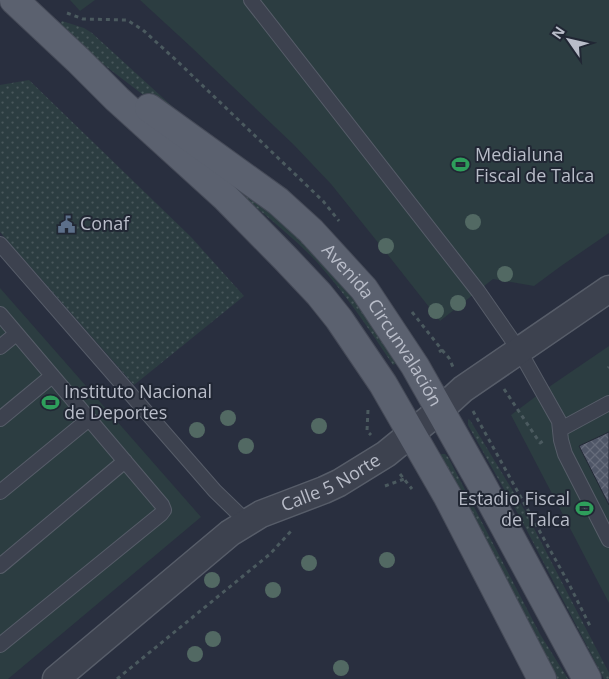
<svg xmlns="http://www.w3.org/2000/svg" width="609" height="679" viewBox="0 0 609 679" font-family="'Open Sans',sans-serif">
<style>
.green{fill:url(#green-dots)}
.pitch{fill:#2c3d41}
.building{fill:url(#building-cross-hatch);stroke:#232936}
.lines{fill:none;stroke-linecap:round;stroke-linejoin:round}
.service-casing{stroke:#575d69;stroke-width:16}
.minor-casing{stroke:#575d69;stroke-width:29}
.primary-casing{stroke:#464b58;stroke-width:30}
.path{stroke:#4b5a5f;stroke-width:3;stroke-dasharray:4 4;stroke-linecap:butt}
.service{stroke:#3d424f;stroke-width:14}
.minor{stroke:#3d424f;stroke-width:26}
.primary{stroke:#5b616f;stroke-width:28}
.tree{fill:#526963}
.labels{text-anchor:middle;stroke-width:4;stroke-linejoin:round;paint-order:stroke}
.poi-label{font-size:18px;fill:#b9bdc9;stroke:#212734;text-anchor:start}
.street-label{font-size:18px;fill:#b9bdc9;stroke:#212734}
</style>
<defs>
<pattern id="green-dots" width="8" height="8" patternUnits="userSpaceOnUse" patternTransform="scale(1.25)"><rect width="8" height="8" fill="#2c3d41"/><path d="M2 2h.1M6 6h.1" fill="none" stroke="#48575b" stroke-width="1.8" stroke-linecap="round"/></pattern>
<pattern id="building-cross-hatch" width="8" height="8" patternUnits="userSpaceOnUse" patternTransform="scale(1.25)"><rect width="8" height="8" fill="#4f5667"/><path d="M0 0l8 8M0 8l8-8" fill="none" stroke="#666c7b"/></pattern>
</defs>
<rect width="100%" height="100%" fill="#292f3f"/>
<path class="green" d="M 62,21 L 84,28 L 92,33 L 186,119 L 180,123 L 78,45 L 58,27 Z
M 29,80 L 191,237 L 244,296 L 134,385 L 0,232 L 0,85 Z
M 225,180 L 272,211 L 341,281 L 399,362 L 393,365 C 369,329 345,293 316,261 C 288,232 255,208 225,180 Z
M 468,419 L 470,420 L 525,511 L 609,673 L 609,679 L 604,679 L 522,521 L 468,425 Z
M 441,454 L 445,454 L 448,457 L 540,634 L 568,679 L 555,679 L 441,458 Z"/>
<path class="pitch" d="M 70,0 L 95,0 L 80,11 Z
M 140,0 L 609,0 L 609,233 L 561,266 L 534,286 L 493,279 L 440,321 L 392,260 L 331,184 L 294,145 L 190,46 Z
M 0,288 L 201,517 L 8,679 L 0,679 Z
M 609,346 L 609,603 L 511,415 L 543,391 Z"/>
<path class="building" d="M 609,432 L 609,505 L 579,446 Z"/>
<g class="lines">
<defs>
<path id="service" d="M 251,0 L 478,291 L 519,350 L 559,421 L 561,440 L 565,454 L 609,540
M 0,244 L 215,491 L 247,522
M 0,314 L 162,505 L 164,510 L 161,514 L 0,645
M 0,347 L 16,334
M 0,419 L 52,376
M 561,429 L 609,403
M 0,492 L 89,419
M 0,566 L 125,461"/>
<g id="minor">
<path id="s1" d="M 56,679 L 230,533 L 261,514 L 324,490 L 339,483 L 386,454 L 440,410 L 463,389 L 609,289"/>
</g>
<g id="primary">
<path d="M 14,0 L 78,60 L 117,99 L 226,198 L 285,258 L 319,294 L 339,319 L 383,384 L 448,497 L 542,679"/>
<path id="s2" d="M 149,108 L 278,201 L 311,231 L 364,289 L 415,366 L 480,481 L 587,679"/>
</g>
</defs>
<use href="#service" class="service-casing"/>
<use href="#minor" class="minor-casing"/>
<use href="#primary" class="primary-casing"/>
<path class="path" d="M 67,13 L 83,19 L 127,20 L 143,30 L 177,61 L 323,201 L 339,221
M 412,312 L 442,350 L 436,354
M 442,350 L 449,358 L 453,367
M 608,368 L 609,367
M 504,389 L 540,443 L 543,441
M 368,410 L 367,431 L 371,435
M 473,411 L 569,584 L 590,626
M 400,474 L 412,489
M 385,486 L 404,479
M 117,679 L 270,554 L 293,529"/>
<use href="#service" class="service"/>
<use href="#minor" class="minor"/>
<use href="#primary" class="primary"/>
</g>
<g class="tree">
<circle cx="473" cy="222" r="8"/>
<circle cx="386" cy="246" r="8"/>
<circle cx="505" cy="274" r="8"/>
<circle cx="458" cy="303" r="8"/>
<circle cx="436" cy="311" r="8"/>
<circle cx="228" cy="418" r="8"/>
<circle cx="319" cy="426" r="8"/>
<circle cx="197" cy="430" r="8"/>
<circle cx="246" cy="446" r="8"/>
<circle cx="387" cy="560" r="8"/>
<circle cx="309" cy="563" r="8"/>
<circle cx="212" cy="580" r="8"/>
<circle cx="273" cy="590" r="8"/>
<circle cx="213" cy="639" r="8"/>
<circle cx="195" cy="654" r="8"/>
<circle cx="341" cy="668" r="8"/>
</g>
<defs>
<symbol id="stadium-bare" viewBox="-9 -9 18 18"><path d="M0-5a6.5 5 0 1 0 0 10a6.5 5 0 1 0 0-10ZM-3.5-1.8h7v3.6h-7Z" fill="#2e9e5b" stroke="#212734" stroke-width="2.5" paint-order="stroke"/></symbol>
<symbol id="civic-bare" viewBox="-9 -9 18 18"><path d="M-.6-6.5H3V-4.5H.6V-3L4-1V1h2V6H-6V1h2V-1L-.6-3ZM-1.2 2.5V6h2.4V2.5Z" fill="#5c6f8a" stroke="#212734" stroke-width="2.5" paint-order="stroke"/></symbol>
</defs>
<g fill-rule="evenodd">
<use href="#stadium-bare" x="448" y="152" width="25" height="25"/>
<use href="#civic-bare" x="54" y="212" width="25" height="25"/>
<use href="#stadium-bare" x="38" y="390" width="25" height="25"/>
<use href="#stadium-bare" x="572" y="496" width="25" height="25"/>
</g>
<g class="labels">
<g class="poi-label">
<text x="475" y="161">Medialuna<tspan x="475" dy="21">Fiscal de Talca</tspan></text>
<text x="80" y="230">Conaf</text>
<text x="64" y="398">Instituto Nacional<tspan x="64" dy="21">de Deportes</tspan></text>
<text x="570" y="505" text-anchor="end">Estadio Fiscal<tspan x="570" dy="21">de Talca</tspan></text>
</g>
<g class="street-label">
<text dy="6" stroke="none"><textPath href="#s2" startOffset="322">Avenida Circunvalación</textPath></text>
<text dy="6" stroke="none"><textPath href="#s1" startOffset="340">Calle 5 Norte</textPath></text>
</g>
</g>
<g transform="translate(569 40) rotate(304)" stroke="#212734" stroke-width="4" paint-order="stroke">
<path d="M0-4L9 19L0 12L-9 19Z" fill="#b9bdc9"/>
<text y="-8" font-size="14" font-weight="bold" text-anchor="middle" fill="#b9bdc9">N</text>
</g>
</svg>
